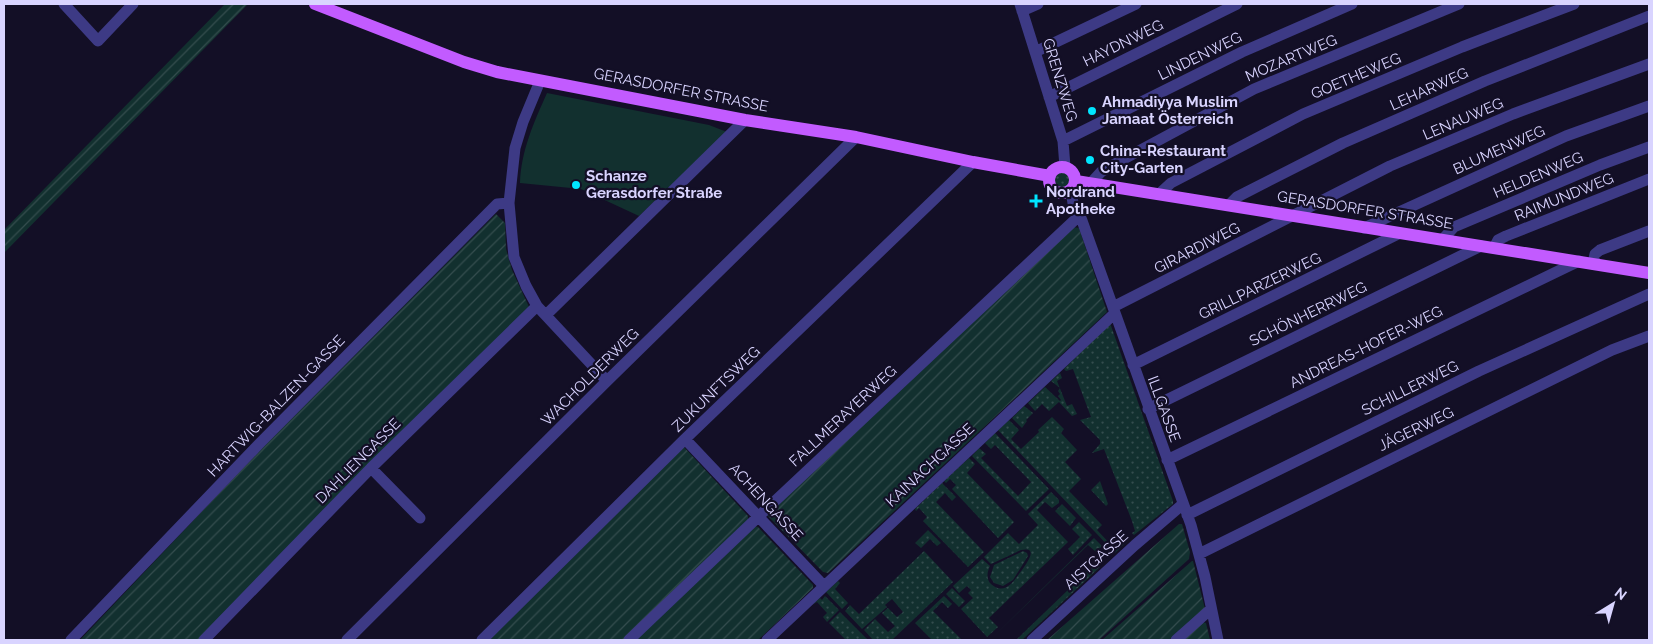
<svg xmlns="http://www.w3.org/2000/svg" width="1653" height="644" viewBox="0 0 1653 644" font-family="Raleway,sans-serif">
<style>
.grass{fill:url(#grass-dots)}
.park{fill:#12302f}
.garden{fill:url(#garden-furrows)}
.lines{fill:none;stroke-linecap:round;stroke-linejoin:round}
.minor{stroke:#3d3a85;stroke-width:11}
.major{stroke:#c25bff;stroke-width:12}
.poi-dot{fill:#00e5ff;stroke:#130f26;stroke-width:2}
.labels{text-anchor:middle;stroke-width:4.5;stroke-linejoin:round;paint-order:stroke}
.street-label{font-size:15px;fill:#d9d4ff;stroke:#130f26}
.poi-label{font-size:15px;font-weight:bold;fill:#d9d4ff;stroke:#130f26;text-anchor:start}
</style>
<defs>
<pattern id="grass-dots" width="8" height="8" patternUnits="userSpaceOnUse" patternTransform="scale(1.25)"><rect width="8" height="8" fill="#12302f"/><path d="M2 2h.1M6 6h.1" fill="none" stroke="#344d4e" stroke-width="1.8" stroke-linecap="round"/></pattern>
<pattern id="garden-furrows" width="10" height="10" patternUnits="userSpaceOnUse" patternTransform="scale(1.25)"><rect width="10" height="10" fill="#12302f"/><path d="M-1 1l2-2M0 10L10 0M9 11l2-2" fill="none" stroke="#344d4e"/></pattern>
</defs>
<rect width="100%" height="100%" fill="#130f26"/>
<path class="grass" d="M1052 180a10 10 0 1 1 20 0a10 10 0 1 1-20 0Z
M 1110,323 L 1173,501 L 1173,504 L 1134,535 L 1132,533 L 1135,531 L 1132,521 L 1104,449 L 1092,453 L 1100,444 L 1100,440 L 1080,420 L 1091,417 L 1073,369 L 1066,371 L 1064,369 Z
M 1060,373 L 1062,378 L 1057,381 L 1067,406 L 1072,404 L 1077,414 L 1072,416 L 1059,402 L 1049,411 L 1042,404 L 1035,411 L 1028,403 L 1045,387 L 1060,401 L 1061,400 L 1058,396 L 1060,394 L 1058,391 L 1060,388 L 1051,381 Z
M 1024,406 L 1033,413 L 1026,420 L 1027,421 L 1022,428 L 1012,418 Z
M 1052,417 L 1064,429 L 1061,433 L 1077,450 L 1065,462 L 1081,479 L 1069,491 L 1102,525 L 1097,530 L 1114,548 L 1126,537 L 1129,540 L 1115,553 L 998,430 L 1009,420 L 1019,430 L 1011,439 L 1021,449 L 1039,432 L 1038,430 Z
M 995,433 L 1049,489 L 1026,511 L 972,456 L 979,448 L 986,454 L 981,458 L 1018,496 L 1031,482 L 995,445 L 991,449 L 985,443 Z
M 969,458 L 975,464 L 967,473 L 1014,522 L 998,538 L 952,489 L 956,485 L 950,479 L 946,483 L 944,481 Z
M 1100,481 L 1108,504 L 1106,506 L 1091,490 Z
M 942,483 L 956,497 L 952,501 L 945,493 L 936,502 L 984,552 L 968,567 L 923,521 L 927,517 L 919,508 L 916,511 L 915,509 Z
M 1051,492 L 1059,500 L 1059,503 L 1052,508 L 1045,502 L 1037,510 L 1068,542 L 989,618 L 998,627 L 987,637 L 961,609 L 973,598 L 968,593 L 971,590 L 967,586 L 959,593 L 953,586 L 982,559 L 990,566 C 987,572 986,579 991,584 C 1005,597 1015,579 1022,570 C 1026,564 1040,546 1021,550 L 991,564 L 984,557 L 1008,533 L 1019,544 L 1038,525 L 1028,514 Z
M 1062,504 L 1076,518 L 1070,526 L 1055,511 Z
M 1079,522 L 1092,535 L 1073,555 L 1068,549 L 1080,537 L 1072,529 Z
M 928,530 L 941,543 L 937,546 L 930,539 L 921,548 L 915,543 Z
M 1094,538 L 1102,546 L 1096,552 L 1088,545 L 991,639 Z
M 924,551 L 953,582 L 892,640 L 873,640 L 864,630 L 875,619 L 888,632 L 895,626 L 882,613 L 888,608 L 897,617 L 903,612 L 892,599 L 885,605 L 887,607 L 862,629 L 845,611 L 850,605 L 859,614 Z
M 1023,551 L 1027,553 L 1028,556 L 1013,580 L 1003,586 L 994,583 L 990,577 L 994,565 Z
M 1096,563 L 1100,567 L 1022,640 L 1016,640 Z
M 838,581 L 840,583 L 835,589 L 848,603 L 842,609 L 826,592 Z
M 952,588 L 965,601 L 959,607 L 946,594 Z
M 825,596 L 839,610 L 827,622 L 823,617 L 827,613 L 817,602 L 812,605 L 820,598 L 822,600 Z
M 944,596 L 952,604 L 948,608 L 942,602 L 933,611 L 962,640 L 932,640 L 915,623 Z
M 840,612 L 868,640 L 846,640 L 829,623 Z"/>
<path class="park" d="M 547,93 L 709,125 L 727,132 L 639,216 L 581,189 L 520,183 C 521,151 534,122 547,93 Z"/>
<path class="garden" d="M 225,4 L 248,4 L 4,253 L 4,230 Z
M 496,214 L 505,223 L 506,249 L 512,270 L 529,307 L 202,640 L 80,640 L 265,445 Z
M 1072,227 L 1079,228 L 1107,312 L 828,573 L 823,572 L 767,515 Z
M 683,446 L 748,516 L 748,521 L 626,640 L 487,640 Z
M 1179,524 L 1182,524 L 1190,552 L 1189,559 L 1099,640 L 1047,640 Z
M 753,526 L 758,527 L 813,585 L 813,588 L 758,640 L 635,640 Z
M 1192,561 L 1193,561 L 1205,609 L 1169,640 L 1102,640 Z
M 1202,622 L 1206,623 L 1210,640 L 1181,640 Z"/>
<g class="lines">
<path class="minor" d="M 64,4 L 98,41 L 133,4
M 1020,4 L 1063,141 L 1065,167
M 1022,11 L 1038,4
M 1035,52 L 1136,4
M 540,81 L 523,122 L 515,148 L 509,203 L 514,257 L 526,286 L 537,306 L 607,381
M 1049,97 L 1237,4
M 1063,141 L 1242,52 L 1352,4
M 1090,184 L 1101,172 L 1109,167 L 1254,89 L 1459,4
M 1071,191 L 1073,203 L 1080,215 L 1191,525 L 1205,577 L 1218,640
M 1159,194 L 1171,183 L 1303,114 L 1462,47 L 1574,4
M 1229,205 L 1237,197 L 1343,143 L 1485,81 L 1649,16
M 1364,228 L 1566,136 L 1649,106
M 1443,239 L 1454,227 L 1600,165 L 1649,147
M 1494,248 L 1498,240 L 1506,236 L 1649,179
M 1593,264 L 1595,254 L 1600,250 L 1649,231
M 1113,307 L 1390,166 L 1513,114 L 1649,64
M 546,315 L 745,120
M 1133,365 L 1400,233
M 1148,409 L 1481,246
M 685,439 L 824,586
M 1167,460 L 1579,261
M 371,468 L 420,518
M 1187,515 L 1479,371 L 1649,294
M 1199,554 L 1612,350 L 1649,336
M 71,640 L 259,444 L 497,204 L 509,203
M 204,640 L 371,468 L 537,306
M 347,640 L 607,381 L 856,137
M 482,640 L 685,439 L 973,162
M 629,640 L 759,516 L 1080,215
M 767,640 L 1115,313
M 1032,640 L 1135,545 L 1183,504
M 1176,640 L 1211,609"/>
<path class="major" d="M 315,4 L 464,62 L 497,72 L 745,120 L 856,137 L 973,162 L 1050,176
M1049 180a13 13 0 1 1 26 0a13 13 0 1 1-26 0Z
M 1076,181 L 1649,273"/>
</g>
<g class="poi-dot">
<circle cx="1092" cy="111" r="5"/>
<circle cx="1090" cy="160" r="5"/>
<circle cx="576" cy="185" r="5"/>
<path d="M1033.5 193.5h5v5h5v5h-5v5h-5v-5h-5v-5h5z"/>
</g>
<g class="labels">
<g class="street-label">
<text transform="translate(1123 43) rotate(-26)" y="5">HAYDNWEG</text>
<text transform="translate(1200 56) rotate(-26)" y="5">LINDENWEG</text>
<text transform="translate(1291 58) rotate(-23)" y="5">MOZARTWEG</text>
<text transform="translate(1356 76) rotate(-23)" y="5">GOETHEWEG</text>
<text transform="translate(1060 80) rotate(73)" y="5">GRENZWEG</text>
<text transform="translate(1429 89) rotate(-24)" y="5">LEHARWEG</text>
<text transform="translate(681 90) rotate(11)" y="5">GERASDORFER STRASSE</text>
<text transform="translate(1463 119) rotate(-23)" y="5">LENAUWEG</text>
<text transform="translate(1499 150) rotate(-24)" y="5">BLUMENWEG</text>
<text transform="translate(1538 175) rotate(-23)" y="5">HELDENWEG</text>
<text transform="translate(1564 197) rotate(-22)" y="5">RAIMUNDWEG</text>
<text transform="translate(1365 210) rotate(9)" y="5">GERASDORFER STRASSE</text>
<text transform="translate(1197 248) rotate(-27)" y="5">GIRARDIWEG</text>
<text transform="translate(1260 286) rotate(-26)" y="5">GRILLPARZERWEG</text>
<text transform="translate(1308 314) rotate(-26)" y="5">SCHÖNHERRWEG</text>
<text transform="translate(1366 347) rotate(-26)" y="5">ANDREAS-HOFER-WEG</text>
<text transform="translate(590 377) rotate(-45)" y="5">WACHOLDERWEG</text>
<text transform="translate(1410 388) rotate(-26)" y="5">SCHILLERWEG</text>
<text transform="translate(716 389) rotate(-44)" y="5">ZUKUNFTSWEG</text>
<text transform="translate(276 406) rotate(-46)" y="5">HARTWIG-BALZEN-GASSE</text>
<text transform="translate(1164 409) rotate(70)" y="5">ILLGASSE</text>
<text transform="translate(843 416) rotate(-43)" y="5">FALLMERAYERWEG</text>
<text transform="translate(1416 429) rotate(-26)" y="5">JÄGERWEG</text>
<text transform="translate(358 461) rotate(-45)" y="5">DAHLIENGASSE</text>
<text transform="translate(930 465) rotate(-43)" y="5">KAINACHGASSE</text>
<text transform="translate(766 502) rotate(47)" y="5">ACHENGASSE</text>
<text transform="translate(1096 560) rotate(-42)" y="5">AISTGASSE</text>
</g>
<g class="poi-label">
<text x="1102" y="107">Ahmadiyya Muslim<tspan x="1102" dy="17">Jamaat Österreich</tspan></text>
<text x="1100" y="156">China-Restaurant<tspan x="1100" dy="17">City-Garten</tspan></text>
<text x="586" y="181">Schanze<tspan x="586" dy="17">Gerasdorfer Straße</tspan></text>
<text x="1046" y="197">Nordrand<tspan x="1046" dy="17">Apotheke</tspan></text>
</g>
</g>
<rect width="1653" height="644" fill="none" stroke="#d9d4ff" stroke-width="10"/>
<g transform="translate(1613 604) rotate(37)" stroke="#130f26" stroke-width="4" paint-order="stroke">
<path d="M0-4L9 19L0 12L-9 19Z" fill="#d9d4ff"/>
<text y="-8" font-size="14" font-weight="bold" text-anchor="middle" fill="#d9d4ff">N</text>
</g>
</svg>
